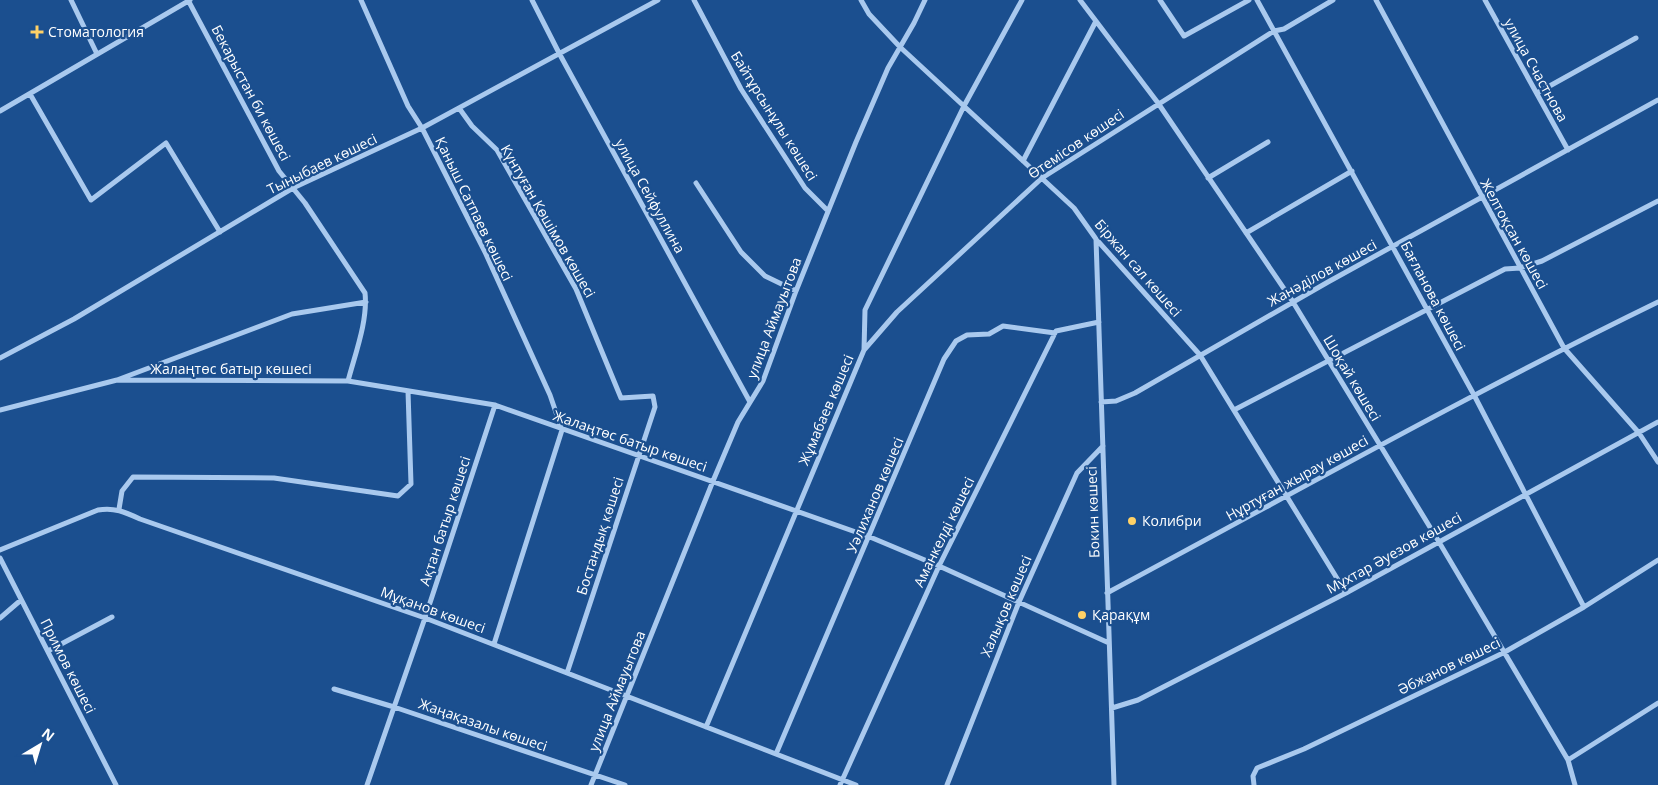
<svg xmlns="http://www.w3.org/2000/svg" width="1658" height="785" viewBox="0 0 1658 785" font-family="'Open Sans',sans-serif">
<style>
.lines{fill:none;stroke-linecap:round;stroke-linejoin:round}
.street{stroke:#a9c9ee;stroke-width:5}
.poi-dot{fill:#ffd166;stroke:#1b4f8f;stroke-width:2}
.labels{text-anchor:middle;stroke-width:4.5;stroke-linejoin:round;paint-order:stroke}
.poi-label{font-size:14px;fill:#fff;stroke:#1b4f8f;text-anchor:start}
.street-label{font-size:14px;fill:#fff;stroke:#1b4f8f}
</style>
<rect width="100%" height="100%" fill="#1b4f8f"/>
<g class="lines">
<path class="street" d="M 71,0 L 97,54
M 188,0 L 279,171 L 305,203 L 365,293 C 368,321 355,354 348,381
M 361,0 L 408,106 L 422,128 L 485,252 L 550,395 L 562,430 L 494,644
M 532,0 L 559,53 L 750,402
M 694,0 L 741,89 L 805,188 L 828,211
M 861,0 L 869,14 L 900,47 L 1074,208 L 1096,239 L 1200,355 L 1346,593
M 1080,0 L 1158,103 L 1293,302 L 1439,542 L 1568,760 L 1575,785
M 1160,0 L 1184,36 L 1249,0
M 1257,0 L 1474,395 L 1584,607
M 1376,0 L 1564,348 L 1639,433 L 1658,462
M 1485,0 L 1568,150
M 1537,93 L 1636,38
M 30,94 L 91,200 L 166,143 L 220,232
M 459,108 L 472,126 L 497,150 L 576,289 L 621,398 L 653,396 L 655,407 L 567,673
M 0,111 L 190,0
M 1023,161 L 1096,21
M 1208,178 L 1268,142
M 696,183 L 741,252 L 765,276 L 796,291
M 1246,233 L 1352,171
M 1096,239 L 1114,785
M 864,350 L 897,312 L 1042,178 L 1274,31 L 1284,29 L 1333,0
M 0,358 L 74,319 L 293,188 L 422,128 L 658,0
M 117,380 L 348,381 L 495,405 L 870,537 L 939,566 L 1109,643
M 1101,402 L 1116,401 L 1135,393 L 1328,282 L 1658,100
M 0,410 L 117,380 L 292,314 L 366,302
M 1234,410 L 1505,269 L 1520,268 L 1542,261 L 1658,201
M 119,509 L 122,491 L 133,477 L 274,478 L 398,496 L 411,484 L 408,391
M 0,550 L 98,510 C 114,507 125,512 140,519 L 425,618 L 856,785
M 0,558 L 116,785
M 1107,593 C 1290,495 1471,393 1658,302
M 0,618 L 21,600
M 48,651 L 112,617
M 334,689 L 394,707 L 625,785
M 1112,708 L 1138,700 L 1346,593 L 1658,422
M 706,727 L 864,350 L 865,310 L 964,106 L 1022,0
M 776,754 L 944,359 L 956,341 L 967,335 L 989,334 L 1003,326 L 1055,333
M 1568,760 L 1658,703
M 367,785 L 425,618 L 495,405
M 591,785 L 713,481 L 738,422 L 763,381 L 796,291 L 856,142 L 888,68 L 914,23 L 925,0
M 840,785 L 939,566 L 1056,331 L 1099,322
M 947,785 L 1019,602 L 1077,473 L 1103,446
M 1254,785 L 1253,776 L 1257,768 L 1304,749 L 1503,653 L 1584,607 L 1658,560"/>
</g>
<g class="poi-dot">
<path d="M34.5 24.5h5v5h5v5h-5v5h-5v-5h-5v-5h5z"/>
<circle cx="1132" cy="521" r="5"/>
<circle cx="1082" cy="615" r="5"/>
</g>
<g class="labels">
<g class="poi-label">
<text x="48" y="37">Стоматология</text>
<text x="1142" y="526">Колибри</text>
<text x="1092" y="620">Қарақұм</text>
</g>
<g class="street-label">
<text transform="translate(1536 70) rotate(61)" y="5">улица Счастнова</text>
<text transform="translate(251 93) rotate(62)" y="5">Бекарыстан би көшесі</text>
<text transform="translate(774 116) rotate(58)" y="5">Байтұрсынұлы көшесі</text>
<text transform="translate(1076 144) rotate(-34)" y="5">Өтемісов көшесі</text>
<text transform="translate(322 164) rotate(-26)" y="5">Тыныбаев көшесі</text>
<text transform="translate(650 196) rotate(61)" y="5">улица Сейфуллина</text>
<text transform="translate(474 209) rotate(64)" y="5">Қаныш Сатпаев көшесі</text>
<text transform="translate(548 221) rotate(60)" y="5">Күнтуған Көшімов көшесі</text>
<text transform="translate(1514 234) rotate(61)" y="5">Желтоқсан көшесі</text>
<text transform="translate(1138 268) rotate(49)" y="5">Біржан сал көшесі</text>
<text transform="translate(1322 273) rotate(-29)" y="5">Жанәділов көшесі</text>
<text transform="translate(1433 296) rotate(62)" y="5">Бағланова көшесі</text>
<text transform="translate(774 318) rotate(-69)" y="5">улица Аймауытова</text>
<text x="231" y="374">Жалаңтөс батыр көшесі</text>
<text transform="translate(1352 378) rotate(59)" y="5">Шоқай көшесі</text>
<text transform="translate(826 410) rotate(-67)" y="5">Жұмабаев көшесі</text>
<text transform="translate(630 441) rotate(19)" y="5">Жалаңтөс батыр көшесі</text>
<text transform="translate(1297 478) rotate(-29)" y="5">Нұртуған жырау көшесі</text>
<text transform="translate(875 495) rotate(-67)" y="5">Уәлиханов көшесі</text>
<text transform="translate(1093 512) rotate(-92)" y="5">Бокин көшесі</text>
<text transform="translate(445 521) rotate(-72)" y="5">Ақтан батыр көшесі</text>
<text transform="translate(944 532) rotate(-64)" y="5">Аманкелді көшесі</text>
<text transform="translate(600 536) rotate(-72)" y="5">Бостандық көшесі</text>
<text transform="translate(1394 553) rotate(-29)" y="5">Мұхтар Әуезов көшесі</text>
<text transform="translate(1006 606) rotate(-67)" y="5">Халықов көшесі</text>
<text transform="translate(433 610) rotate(20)" y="5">Мұқанов көшесі</text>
<text transform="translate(68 666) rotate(63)" y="5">Примов көшесі</text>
<text transform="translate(1449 666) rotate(-26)" y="5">Әбжанов көшесі</text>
<text transform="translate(617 691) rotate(-68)" y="5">улица Аймауытова</text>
<text transform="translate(483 725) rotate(19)" y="5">Жаңақазалы көшесі</text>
</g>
</g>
<g transform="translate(40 745) rotate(38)" stroke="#1b4f8f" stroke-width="4" paint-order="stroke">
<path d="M0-4L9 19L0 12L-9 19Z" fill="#ffffff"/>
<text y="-8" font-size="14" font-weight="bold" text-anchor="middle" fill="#ffffff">N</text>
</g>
</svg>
